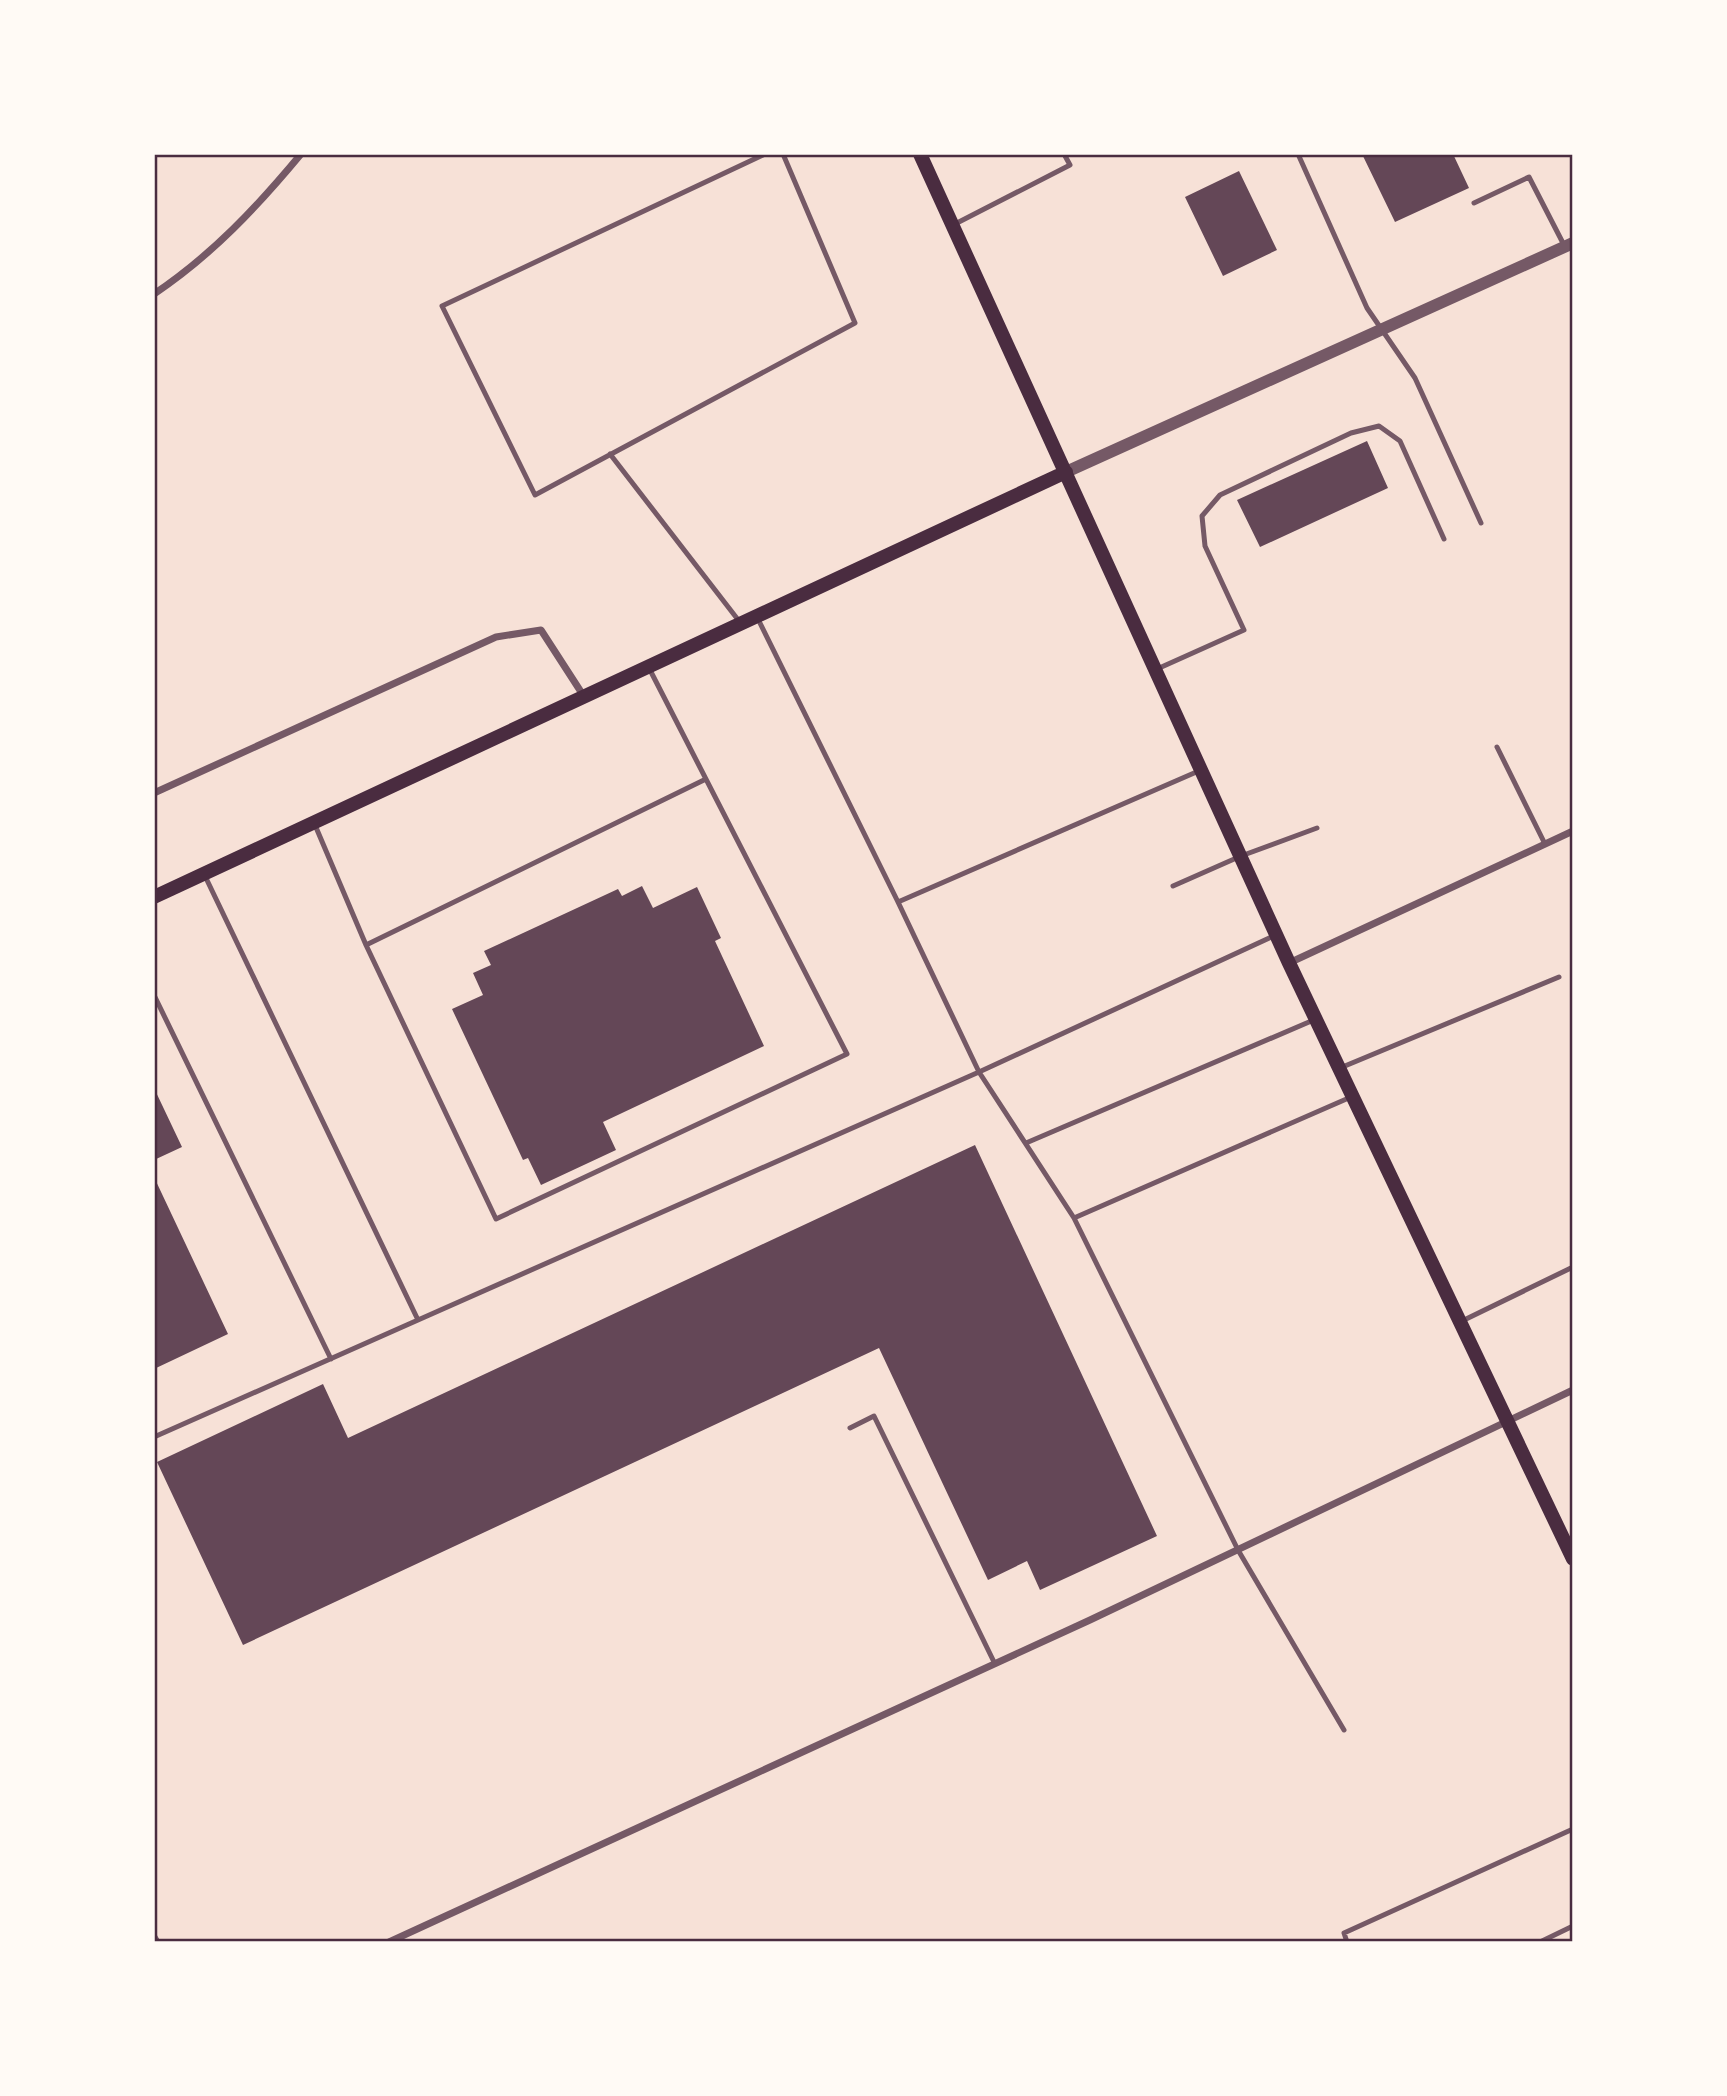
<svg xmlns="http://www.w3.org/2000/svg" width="1727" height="2096" viewBox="0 0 1727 2096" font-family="Overpass,sans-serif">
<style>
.building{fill:#644757}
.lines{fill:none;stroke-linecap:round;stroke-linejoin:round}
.service{stroke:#755966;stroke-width:5}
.minor{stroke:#755966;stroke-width:7}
.tertiary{stroke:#755966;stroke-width:12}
.secondary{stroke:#4a2c40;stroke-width:14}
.neatline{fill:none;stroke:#4a2c40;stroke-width:2.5}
</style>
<rect width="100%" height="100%" fill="#f7e1d7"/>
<path class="building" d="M 1362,154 L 1453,154 L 1469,188 L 1395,222 Z
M 1239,171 L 1277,250 L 1223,276 L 1185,197 Z
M 1367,441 L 1388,488 L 1260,547 L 1237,500 Z
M 642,886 L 653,908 L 697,887 L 721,938 L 715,941 L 764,1046 L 603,1122 L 616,1150 L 541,1185 L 528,1158 L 523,1160 L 452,1009 L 483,995 L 473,973 L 491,965 L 484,951 L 618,889 L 622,896 Z
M 154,1088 L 182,1147 L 154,1160 Z
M 975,1145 L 1157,1536 L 1040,1590 L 1027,1561 L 988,1580 L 879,1348 L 243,1645 L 157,1462 L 323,1384 L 348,1438 Z
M 154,1177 L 228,1334 L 154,1369 Z"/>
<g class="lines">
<path class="service" d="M 765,154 L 442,306 L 535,495 L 855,323 L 783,154
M 1298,154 L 1367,308 L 1415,378 L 1481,523
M 1474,203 L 1529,177 L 1565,247
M 953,225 L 1070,165 L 1064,154
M 610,454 L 739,621
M 757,617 L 898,902 L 1201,770
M 649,668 L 847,1054 L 496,1219 L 366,945 L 706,779
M 1157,669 L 1244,630 L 1205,546 L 1202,516 L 1220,495 L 1351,433 L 1379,426 L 1400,441 L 1444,539
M 1497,747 L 1545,844
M 315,825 L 366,945
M 205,876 L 418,1320 L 979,1072 L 1276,935
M 1173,886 L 1241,856 L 1317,828
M 898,902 L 979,1072 L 1074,1218 L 1351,1097
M 154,995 L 331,1359
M 1340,1068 L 1559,977
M 1026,1143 L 1316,1019
M 1074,1218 L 1238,1550 L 1344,1730
M 1462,1321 L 1573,1267
M 850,1428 L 874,1416 L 995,1664
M 154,1437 L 418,1320
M 154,1935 L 158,1942
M 1347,1942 L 1344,1933 L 1573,1829
M 1540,1942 L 1573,1926"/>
<path class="minor" d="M 154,294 C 212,255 257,207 301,154
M 154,793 L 496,637 L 541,630 L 583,695
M 1289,963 L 1573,831
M 389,1942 L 1090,1620 L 1573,1390"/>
<path class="tertiary" d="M 1066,472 L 1573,243"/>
<path class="secondary" d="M 920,154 L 1289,963 L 1573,1559
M 154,897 L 1066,472"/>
</g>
<rect width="1727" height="2096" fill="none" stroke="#fffaf5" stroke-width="312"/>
<rect x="156" y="156" width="1415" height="1784" class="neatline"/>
</svg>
